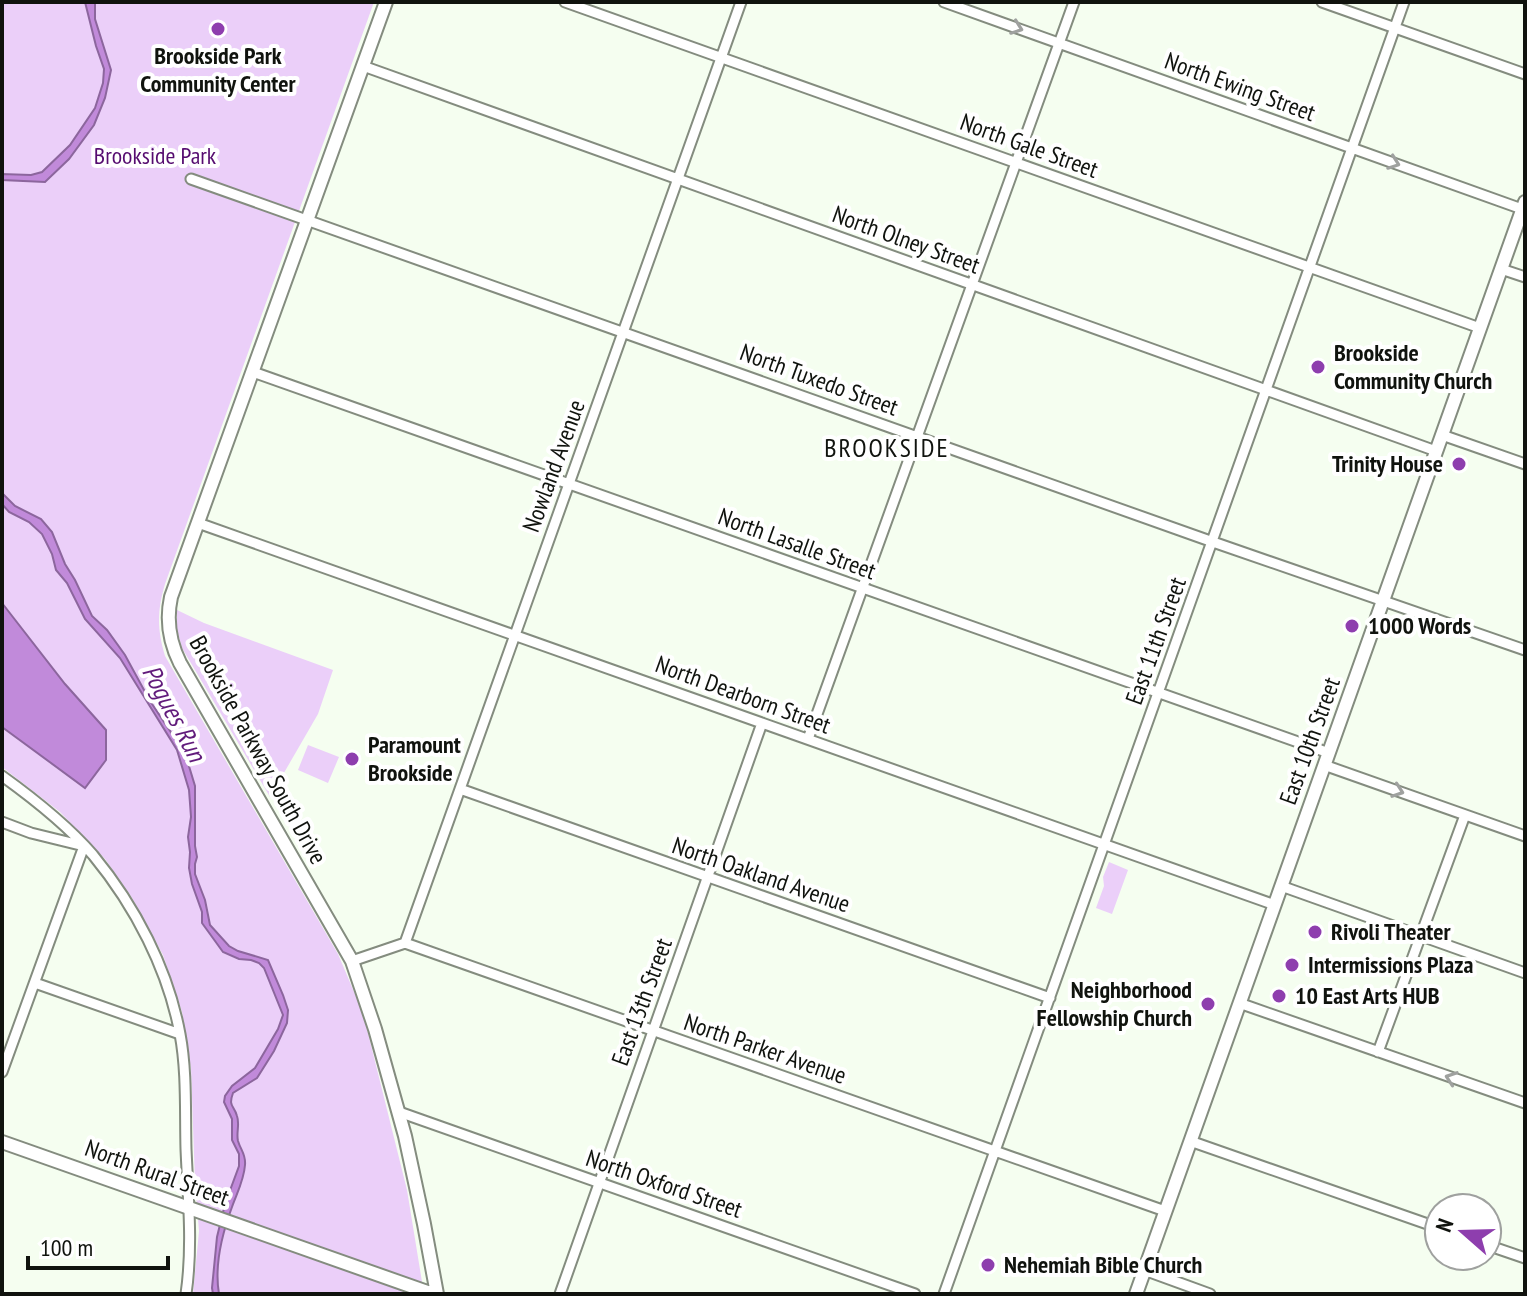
<svg xmlns="http://www.w3.org/2000/svg" width="1527" height="1296" viewBox="0 0 1527 1296" font-family="'PT Sans Narrow',sans-serif">
<style>
.green{fill:#ebcff9}
.water{fill:#c18ada;stroke:#8c669d;stroke-width:2}
.lines{fill:none;stroke-linecap:round;stroke-linejoin:round}
.minor-casing{stroke:#848c7f;stroke-width:13}
.major-casing{stroke:#848c7f;stroke-width:16}
.minor{stroke:#fff;stroke-width:9}
.major{stroke:#fff;stroke-width:12}
.oneway{stroke:#9fa19f}
.poi-dot{fill:#8e3eae;stroke:#fff;stroke-width:3}
.labels{text-anchor:middle;stroke-width:8;stroke-linejoin:round;paint-order:stroke}
.poi-label{font-size:24px;font-weight:bold;fill:#10130e;stroke:#fff;text-anchor:start}
.street-label{font-size:24px;fill:#10130e;stroke:#fff}
.park-label{font-size:24px;fill:#560c70;stroke:#fff}
.neighbourhood-label{font-size:26px;letter-spacing:2px;fill:#10130e;stroke:#fff}
.water-label{font-size:26px;font-style:italic;fill:#611b7b;stroke:#fff}
</style>
<rect width="100%" height="100%" fill="#f5fef0"/>
<path class="green" d="M 2,2 L 374,2 L 165,584 C 157,611 157,629 165,656 L 338,954 L 363,1013 L 407,1190 L 424,1294 L 193,1294 L 199,1231 L 195,1182 L 191,1069 L 182,1012 L 163,955 L 132,898 L 105,859 L 60,812 L 2,767 Z
M 177,610 L 204,623 L 333,670 L 318,714 L 270,797 L 182,648 L 177,630 Z
M 308,745 L 339,757 L 328,783 L 298,770 Z
M 1109,862 L 1128,870 L 1112,914 L 1096,908 L 1104,886 L 1103,877 Z"/>
<path class="water" d="M 85,2 L 95,2 L 95,19 L 111,70 L 105,98 L 94,125 L 69,159 L 45,182 L 2,180 L 2,174 L 31,175 L 42,172 L 70,145 L 95,108 L 103,83 L 104,69 L 96,46 Z
M 2,493 L 15,506 L 41,519 L 52,532 L 65,564 L 75,580 L 92,616 L 107,630 L 125,655 L 150,701 L 185,753 L 195,786 L 195,846 L 197,857 L 195,864 L 195,874 L 205,900 L 210,925 L 229,946 L 238,951 L 268,960 L 283,995 L 288,1010 L 287,1023 L 274,1051 L 257,1078 L 233,1093 C 228,1107 234,1105 237,1116 C 240,1124 236,1133 238,1141 C 241,1151 246,1154 245,1165 C 244,1180 237,1193 232,1207 C 222,1234 214,1265 219,1294 L 213,1294 L 212,1288 L 217,1237 L 225,1204 L 239,1166 L 239,1154 L 232,1140 L 232,1119 L 224,1102 L 225,1096 L 232,1086 L 255,1068 L 278,1029 L 283,1015 L 264,968 L 259,963 L 251,960 L 239,959 L 223,952 L 202,923 L 202,912 L 192,884 L 189,868 L 190,852 L 188,837 L 191,817 L 189,790 L 177,750 L 120,658 L 85,619 L 67,583 L 56,570 L 52,554 L 42,534 L 29,522 L 9,512 L 2,504 Z
M 2,603 L 65,684 L 106,730 L 106,760 L 85,788 L 2,727 Z"/>
<g class="lines">
<defs>
<path id="minor" d="M 565,2 L 1480,328
M 944,2 L 1522,209
M 1322,2 L 1525,74
M 363,66 L 1436,451
M 191,179 L 1213,542 L 1525,650
M 1501,269 L 1525,277
M 253,372 L 1329,753
M 1442,435 L 1525,464
M 198,523 L 1275,905
M 808,739 L 1074,2
M 1324,765 L 1525,836
M 2,776 C 34,799 67,825 93,855 C 135,906 168,969 180,1034 C 187,1071 185,1111 186,1149 C 188,1197 193,1246 186,1294
M 460,789 L 1050,998
M 2,822 L 31,833 L 84,846 L 2,1072
M 1281,886 L 1525,973
M 405,943 L 741,2
M 352,961 L 405,943 L 1165,1211
M 35,983 L 180,1034
M 1239,1003 L 1525,1103
M 1378,1052 L 1465,815
M 399,1112 L 915,1294
M 1190,1141 L 1439,1228
M 1487,1245 L 1525,1258
M 1144,1270 L 1210,1294
M 560,1294 L 762,723
M 944,1294 L 1404,2"/>
<path id="major" d="M 386,2 L 171,597 C 166,620 169,641 180,663 L 352,961 L 375,1029 L 405,1136 L 424,1224 L 437,1294
M 2,1142 L 433,1294
M 1136,1294 L 1525,202"/>
</defs>
<use href="#minor" class="minor-casing"/>
<use href="#major" class="major-casing"/>
<use href="#minor" class="minor"/>
<use href="#major" class="major"/>
</g>
<defs><path id="oneway-chevron" d="M-2-3.5L2.5 0L-2 3.5" fill="none" stroke-width="1.6" stroke-linecap="round" stroke-linejoin="round" transform="scale(2)"/></defs>
<g class="oneway">
<use href="#oneway-chevron" transform="translate(1017 28) rotate(20)"/>
<use href="#oneway-chevron" transform="translate(1394 163) rotate(20)"/>
<use href="#oneway-chevron" transform="translate(1398 791) rotate(19)"/>
<use href="#oneway-chevron" transform="translate(1451 1078) rotate(-161)"/>
</g>
<g class="poi-dot">
<circle cx="218" cy="29" r="8"/>
<circle cx="1318" cy="367" r="8"/>
<circle cx="1459" cy="464" r="8"/>
<circle cx="1352" cy="626" r="8"/>
<circle cx="352" cy="759" r="8"/>
<circle cx="1315" cy="932" r="8"/>
<circle cx="1292" cy="965" r="8"/>
<circle cx="1279" cy="996" r="8"/>
<circle cx="1208" cy="1004" r="8"/>
<circle cx="988" cy="1265" r="8"/>
</g>
<g class="labels">
<g class="poi-label">
<text x="218" y="64" text-anchor="middle">Brookside Park<tspan x="218" dy="28">Community Center</tspan></text>
<text x="1334" y="361">Brookside<tspan x="1334" dy="28">Community Church</tspan></text>
<text x="1443" y="472" text-anchor="end">Trinity House</text>
<text x="1368" y="634">1000 Words</text>
<text x="368" y="753">Paramount<tspan x="368" dy="28">Brookside</tspan></text>
<text x="1331" y="940">Rivoli Theater</text>
<text x="1308" y="973">Intermissions Plaza</text>
<text x="1192" y="998" text-anchor="end">Neighborhood<tspan x="1192" dy="28">Fellowship Church</tspan></text>
<text x="1295" y="1004">10 East Arts HUB</text>
<text x="1004" y="1273">Nehemiah Bible Church</text>
</g>
<g class="street-label">
<text transform="translate(1240 87) rotate(20)" y="8">North Ewing Street</text>
<text transform="translate(1029 146) rotate(20)" y="8">North Gale Street</text>
<text transform="translate(906 240) rotate(20)" y="8">North Olney Street</text>
<text transform="translate(819 380) rotate(20)" y="8">North Tuxedo Street</text>
<text transform="translate(554 466) rotate(-70)" y="8">Nowland Avenue</text>
<text transform="translate(797 544) rotate(20)" y="8">North Lasalle Street</text>
<text transform="translate(1156 641) rotate(-70)" y="8">East 11th Street</text>
<text transform="translate(743 695) rotate(20)" y="8">North Dearborn Street</text>
<text transform="translate(1310 741) rotate(-70)" y="8">East 10th Street</text>
<text transform="translate(258 750) rotate(61)" y="8">Brookside Parkway South Drive</text>
<text transform="translate(761 875) rotate(19)" y="8">North Oakland Avenue</text>
<text transform="translate(642 1002) rotate(-70)" y="8">East 13th Street</text>
<text transform="translate(765 1049) rotate(19)" y="8">North Parker Avenue</text>
<text transform="translate(157 1173) rotate(20)" y="8">North Rural Street</text>
<text transform="translate(664 1184) rotate(19)" y="8">North Oxford Street</text>
</g>
<g class="park-label">
<text x="155" y="164">Brookside Park</text>
</g>
<g class="neighbourhood-label">
<text x="887" y="457">BROOKSIDE</text>
</g>
<g class="water-label">
<text transform="translate(174 713) rotate(62)" y="9">Pogues Run</text>
</g>
</g>
<rect width="1527" height="1296" fill="none" stroke="#10130e" stroke-width="8"/>
<g transform="translate(1463 1232) rotate(290)"><circle r="38" fill="#ffffff" stroke="#9fa19f" stroke-width="2"/>
<path d="M0-6L14 30L0 20L-14 30Z" fill="#8e3eae"/>
<text y="-12" font-size="22" font-weight="bold" text-anchor="middle" fill="#10130e">N</text>
</g>
<path d="M28 1256v12h140v-12" fill="none" stroke="#10130e" stroke-width="4"/>
<text x="40" y="1256" font-size="24" fill="#10130e" stroke="#ffffff" stroke-width="6" paint-order="stroke">100 m</text>
</svg>
